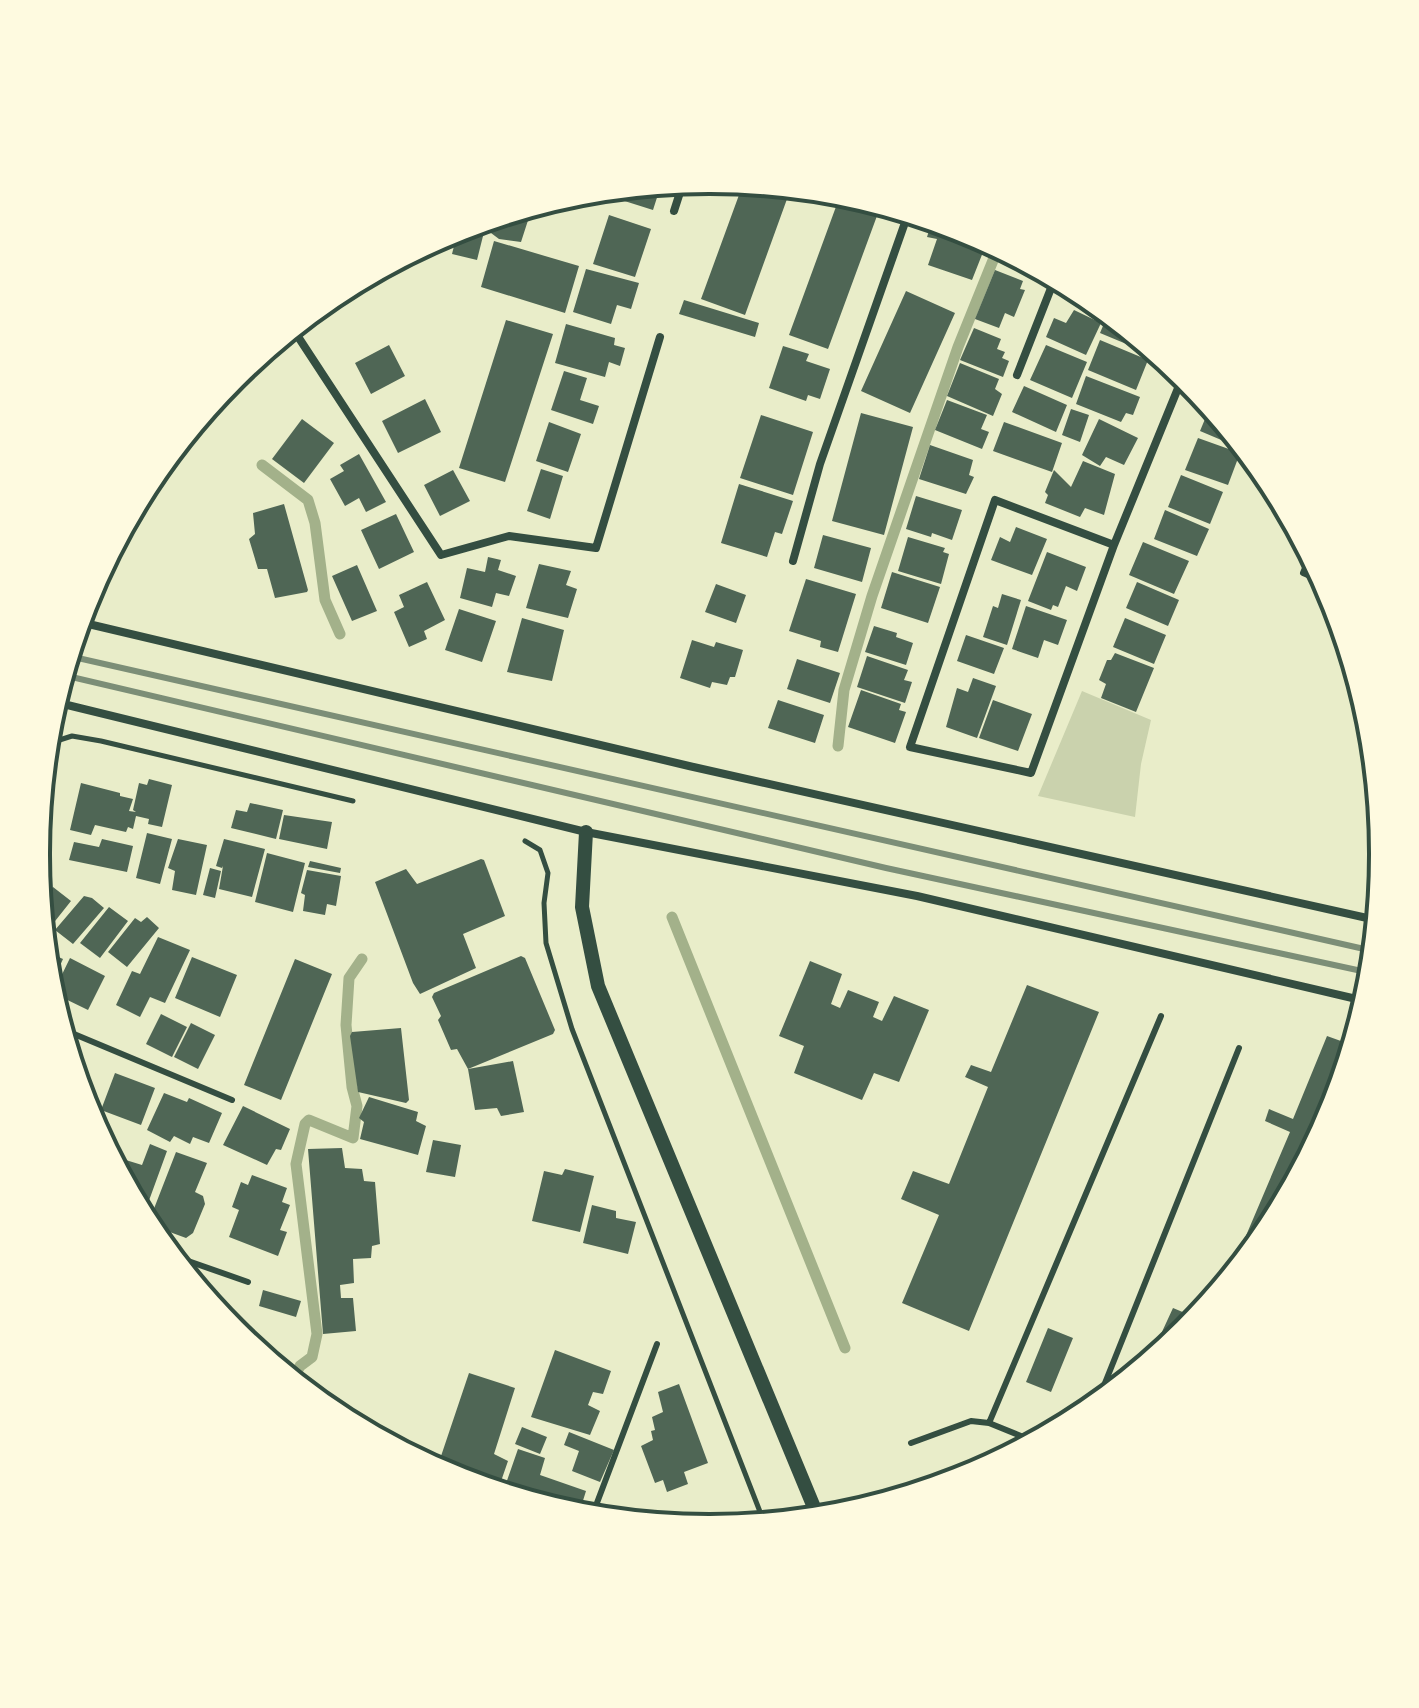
<svg xmlns="http://www.w3.org/2000/svg" width="1419" height="1708" viewBox="0 0 1419 1708" font-family="'Asap Condensed',sans-serif">
<style>
.green{fill:#cad2ad}
.lines{fill:none;stroke-linecap:round;stroke-linejoin:round}
.stream{stroke:#a3b18a;stroke-width:11}
.building{fill:#4f6655}
.path{stroke:#344e41;stroke-width:5}
.service{stroke:#344e41;stroke-width:6}
.minor{stroke:#344e41;stroke-width:8}
.tertiary{stroke:#344e41;stroke-width:14}
.rail{stroke:#7c8e77;stroke-width:6}
.rim{fill:none;stroke:#344e41;stroke-width:4}
</style>
<rect width="100%" height="100%" fill="#e9edc9"/>
<path class="green" d="M 1082,691 L 1151,720 L 1141,764 L 1135,817 L 1038,796 Z"/>
<g class="lines">
<path class="stream" d="M 262,465 L 308,500 L 315,523 L 325,600 L 340,634
M 838,746 L 844,690 L 872,596 L 958,347 L 998,248
M 672,917 L 845,1348
M 293,1379 L 300,1366 L 312,1357 L 317,1334 L 296,1164 L 305,1124 L 309,1120 L 353,1138 L 357,1106 L 352,1087 L 346,1025 L 349,978 L 362,959"/>
</g>
<path class="building" d="M 743,184 L 791,188 L 745,315 L 701,299 Z
M 661,185 L 653,210 L 615,198 L 617,190 Z
M 841,193 L 881,205 L 828,349 L 789,335 Z
M 532,208 L 521,242 L 499,239 L 479,224 Z
M 609,215 L 651,229 L 635,277 L 593,264 Z
M 932,221 L 968,232 L 987,242 L 972,280 L 928,265 L 937,239 L 927,237 Z
M 458,230 L 483,236 L 477,260 L 452,254 Z
M 494,241 L 579,266 L 565,313 L 481,287 Z
M 1003,251 L 1030,265 L 1026,274 L 999,261 Z
M 586,269 L 639,283 L 631,309 L 617,305 L 611,324 L 573,312 Z
M 995,270 L 1023,281 L 1020,289 L 1025,290 L 1014,317 L 1005,313 L 999,328 L 975,319 Z
M 1067,285 L 1084,294 L 1107,314 L 1063,296 Z
M 906,291 L 955,313 L 910,413 L 861,391 Z
M 684,300 L 759,323 L 755,337 L 679,314 Z
M 1074,310 L 1101,323 L 1086,355 L 1046,337 L 1054,318 L 1066,323 Z
M 1108,314 L 1150,349 L 1148,353 L 1100,333 Z
M 506,320 L 553,334 L 505,482 L 459,468 Z
M 566,324 L 615,338 L 614,345 L 625,348 L 620,366 L 609,362 L 605,377 L 555,363 Z
M 974,328 L 1001,339 L 997,349 L 1005,352 L 1002,358 L 1009,361 L 1003,377 L 960,360 Z
M 1100,340 L 1148,360 L 1136,390 L 1088,370 Z
M 389,345 L 405,376 L 371,394 L 355,363 Z
M 1046,345 L 1087,362 L 1072,398 L 1030,380 Z
M 783,346 L 809,354 L 806,361 L 830,369 L 820,399 L 808,395 L 806,401 L 769,388 Z
M 960,363 L 999,379 L 995,389 L 1002,394 L 993,416 L 947,396 Z
M 564,371 L 587,378 L 580,400 L 599,406 L 593,424 L 551,410 Z
M 1086,376 L 1140,397 L 1133,415 L 1126,413 L 1121,422 L 1076,404 Z
M 1024,386 L 1067,405 L 1056,432 L 1012,412 Z
M 425,399 L 441,432 L 398,453 L 382,421 Z
M 947,400 L 987,415 L 981,429 L 989,432 L 982,449 L 935,430 Z
M 1210,407 L 1218,417 L 1245,450 L 1200,431 Z
M 1071,409 L 1089,415 L 1080,442 L 1062,435 Z
M 861,413 L 913,427 L 884,535 L 832,521 Z
M 761,415 L 813,432 L 793,495 L 740,478 Z
M 302,419 L 334,443 L 304,483 L 272,459 Z
M 1099,419 L 1138,438 L 1124,465 L 1106,457 L 1100,466 L 1082,455 Z
M 549,422 L 581,434 L 568,472 L 536,461 Z
M 1004,422 L 1062,443 L 1052,472 L 993,451 Z
M 1198,438 L 1240,453 L 1228,485 L 1185,470 Z
M 930,445 L 973,460 L 969,475 L 974,477 L 966,494 L 919,479 Z
M 359,454 L 386,502 L 366,512 L 359,498 L 345,506 L 330,479 L 344,471 L 340,465 Z
M 1083,461 L 1115,474 L 1104,515 L 1085,508 L 1080,517 L 1045,503 L 1048,495 L 1045,492 L 1054,470 L 1071,487 Z
M 541,469 L 563,476 L 550,519 L 527,511 Z
M 453,470 L 470,501 L 440,516 L 424,485 Z
M 1181,475 L 1223,492 L 1210,524 L 1168,507 Z
M 739,484 L 793,501 L 782,534 L 775,532 L 767,557 L 721,543 Z
M 916,496 L 962,510 L 952,540 L 932,533 L 931,537 L 906,529 Z
M 284,504 L 308,590 L 307,592 L 275,598 L 267,569 L 258,569 L 249,539 L 255,534 L 253,513 Z
M 1165,510 L 1209,529 L 1197,556 L 1154,539 Z
M 396,514 L 414,552 L 379,569 L 361,530 Z
M 1016,527 L 1047,539 L 1032,575 L 991,560 L 1000,537 L 1010,542 Z
M 823,535 L 871,548 L 862,582 L 814,568 Z
M 908,537 L 945,548 L 943,552 L 949,554 L 941,584 L 898,571 Z
M 1143,542 L 1189,561 L 1174,594 L 1129,575 Z
M 1047,552 L 1086,567 L 1077,591 L 1066,586 L 1058,607 L 1053,605 L 1051,610 L 1028,601 Z
M 488,557 L 501,560 L 498,570 L 516,576 L 509,596 L 496,593 L 492,607 L 460,598 L 467,568 L 485,572 Z
M 539,564 L 571,571 L 566,585 L 577,589 L 568,618 L 526,608 Z
M 357,565 L 377,611 L 352,621 L 332,576 Z
M 892,572 L 940,587 L 928,623 L 881,608 Z
M 806,579 L 856,594 L 838,652 L 820,647 L 821,641 L 789,631 Z
M 427,582 L 445,620 L 424,631 L 427,639 L 409,647 L 394,612 L 404,607 L 399,595 Z
M 1137,582 L 1179,600 L 1168,626 L 1126,608 Z
M 716,584 L 746,595 L 736,623 L 705,612 Z
M 1002,594 L 1021,600 L 1007,645 L 983,637 L 993,606 L 998,608 Z
M 1026,606 L 1067,620 L 1058,645 L 1044,640 L 1038,658 L 1012,649 Z
M 459,609 L 496,621 L 482,662 L 445,650 Z
M 522,618 L 564,630 L 552,681 L 507,672 Z
M 1125,618 L 1166,635 L 1154,664 L 1113,647 Z
M 874,626 L 897,633 L 896,637 L 913,643 L 906,665 L 865,652 Z
M 966,635 L 1004,648 L 994,674 L 957,661 Z
M 692,640 L 714,647 L 716,642 L 743,650 L 735,677 L 730,677 L 727,685 L 712,682 L 710,688 L 680,678 Z
M 1115,653 L 1154,668 L 1136,712 L 1101,698 L 1106,684 L 1099,680 L 1107,660 L 1111,660 Z
M 867,656 L 908,670 L 904,680 L 912,682 L 905,703 L 857,687 Z
M 797,659 L 840,673 L 830,703 L 787,689 Z
M 973,678 L 996,686 L 977,738 L 946,727 L 957,688 L 968,692 Z
M 861,690 L 901,704 L 899,710 L 906,712 L 895,743 L 848,727 Z
M 778,700 L 824,715 L 815,743 L 768,728 Z
M 993,700 L 1032,714 L 1018,751 L 979,738 Z
M 149,779 L 172,785 L 162,827 L 148,824 L 149,819 L 136,816 L 133,829 L 128,827 L 126,832 L 95,825 L 91,835 L 70,830 L 81,783 L 120,793 L 120,796 L 133,799 L 129,811 L 136,812 L 133,810 L 139,783 L 147,785 Z
M 250,803 L 283,810 L 276,839 L 231,828 L 236,810 L 247,812 Z
M 284,815 L 332,822 L 327,849 L 279,839 Z
M 147,833 L 172,839 L 160,884 L 136,878 Z
M 102,839 L 133,846 L 127,872 L 69,860 L 74,842 L 99,847 Z
M 178,839 L 207,845 L 196,895 L 172,890 L 175,871 L 168,868 Z
M 224,839 L 265,849 L 252,897 L 219,889 L 223,866 L 222,868 L 216,866 Z
M 267,853 L 305,863 L 293,912 L 255,902 Z
M 481,859 L 484,860 L 505,916 L 463,934 L 476,968 L 420,994 L 413,983 L 375,882 L 406,869 L 417,884 Z
M 310,861 L 341,868 L 340,873 L 308,867 Z
M 210,868 L 221,871 L 215,898 L 203,895 Z
M 307,870 L 341,876 L 336,906 L 327,904 L 325,915 L 303,911 L 305,895 L 301,893 Z
M 53,887 L 71,901 L 44,935 L 41,902 Z
M 84,896 L 92,898 L 104,908 L 73,944 L 55,930 Z
M 109,907 L 128,921 L 100,958 L 80,943 Z
M 147,917 L 159,928 L 127,967 L 108,952 L 135,918 L 141,922 Z
M 158,937 L 190,950 L 165,1003 L 150,997 L 140,1017 L 116,1005 L 132,971 L 140,974 Z
M 45,951 L 63,959 L 50,988 L 49,985 Z
M 521,956 L 525,958 L 555,1030 L 553,1034 L 468,1069 L 457,1049 L 451,1050 L 438,1020 L 441,1016 L 432,997 L 434,993 Z
M 192,957 L 237,975 L 220,1017 L 175,998 Z
M 70,958 L 105,976 L 88,1010 L 53,993 Z
M 295,959 L 332,974 L 281,1100 L 244,1085 Z
M 810,961 L 842,974 L 831,1004 L 840,1008 L 848,990 L 879,1002 L 873,1017 L 882,1021 L 894,996 L 929,1010 L 899,1082 L 874,1073 L 862,1100 L 794,1073 L 804,1046 L 779,1036 Z
M 1027,985 L 1099,1012 L 969,1331 L 902,1303 L 939,1215 L 901,1199 L 913,1171 L 949,1184 L 988,1087 L 965,1077 L 971,1065 L 991,1072 Z
M 161,1014 L 187,1027 L 172,1057 L 146,1044 Z
M 191,1023 L 215,1035 L 198,1069 L 174,1057 Z
M 401,1028 L 409,1100 L 406,1103 L 358,1092 L 350,1036 L 352,1032 Z
M 1327,1036 L 1352,1045 L 1332,1112 L 1269,1229 L 1228,1278 L 1290,1132 L 1265,1121 L 1269,1109 L 1293,1119 Z
M 513,1061 L 524,1112 L 501,1116 L 497,1108 L 475,1110 L 468,1069 Z
M 115,1073 L 155,1088 L 141,1125 L 101,1110 Z
M 164,1093 L 187,1102 L 189,1098 L 222,1113 L 209,1143 L 193,1137 L 190,1144 L 174,1136 L 170,1142 L 147,1130 Z
M 369,1097 L 418,1112 L 416,1121 L 426,1126 L 418,1155 L 360,1139 L 364,1122 L 359,1118 Z
M 243,1106 L 290,1129 L 281,1150 L 276,1149 L 267,1165 L 223,1145 Z
M 433,1140 L 461,1145 L 455,1177 L 426,1172 Z
M 150,1144 L 167,1151 L 143,1217 L 114,1162 L 116,1157 L 142,1165 Z
M 342,1148 L 345,1168 L 362,1169 L 364,1181 L 375,1182 L 380,1244 L 372,1246 L 371,1258 L 353,1259 L 354,1283 L 340,1285 L 341,1298 L 353,1298 L 356,1331 L 323,1334 L 308,1149 Z
M 176,1152 L 207,1163 L 195,1192 L 203,1196 L 205,1204 L 193,1233 L 186,1238 L 148,1224 Z
M 565,1169 L 594,1176 L 580,1232 L 532,1221 L 544,1171 L 562,1175 Z
M 252,1175 L 287,1188 L 282,1202 L 290,1205 L 280,1230 L 287,1232 L 278,1256 L 229,1237 L 239,1210 L 232,1207 L 241,1182 L 248,1185 Z
M 592,1205 L 616,1211 L 616,1218 L 636,1222 L 628,1254 L 583,1243 Z
M 263,1290 L 301,1301 L 296,1317 L 259,1306 Z
M 1173,1308 L 1185,1313 L 1189,1308 L 1200,1313 L 1174,1340 L 1161,1334 Z
M 1048,1328 L 1073,1338 L 1051,1392 L 1026,1382 Z
M 555,1350 L 611,1371 L 603,1394 L 593,1392 L 588,1405 L 600,1411 L 590,1435 L 531,1417 Z
M 469,1373 L 515,1388 L 494,1454 L 508,1461 L 498,1490 L 451,1476 L 437,1468 Z
M 679,1384 L 708,1463 L 684,1472 L 688,1484 L 667,1492 L 663,1480 L 655,1483 L 641,1446 L 653,1440 L 651,1431 L 655,1430 L 652,1417 L 663,1412 L 658,1392 Z
M 522,1427 L 547,1437 L 540,1454 L 515,1444 Z
M 569,1432 L 614,1450 L 600,1482 L 572,1471 L 579,1451 L 564,1445 Z
M 518,1449 L 545,1458 L 540,1475 L 586,1491 L 581,1507 L 586,1509 L 584,1515 L 503,1492 Z"/>
<g class="lines">
<path class="path" d="M 47,744 L 72,736 L 101,741 L 353,801
M 525,841 L 540,850 L 548,873 L 544,903 L 546,943 L 572,1029 L 764,1522"/>
<path class="service" d="M 1310,556 L 1303,573 L 1324,582
M 62,1029 L 232,1100
M 171,1255 L 248,1282
M 1097,1403 L 1239,1048
M 989,1423 L 1161,1016
M 911,1443 L 971,1421 L 989,1423 L 1033,1441
M 592,1516 L 657,1344"/>
<path class="minor" d="M 674,211 L 683,183
M 293,329 L 441,555 L 509,536 L 596,548 L 660,337
M 1017,375 L 1055,278
M 1114,545 L 995,500 L 910,747 L 1031,773 L 1114,545 L 1183,376
M 793,561 L 820,464 L 908,214
M 80,622 L 689,766 L 1376,920
M 55,702 L 586,832 L 917,896 L 1365,1001"/>
<path class="tertiary" d="M 144,491 L 249,365
M 586,832 L 582,907 L 598,986 L 818,1517"/>
<path class="rail" d="M 69,656 L 1373,951
M 63,675 L 886,868 L 1371,973"/>
</g>
<path d="M0 0H1419V1708H0ZM709 194H710A659 659 0 0 1 1369 853V855A659 659 0 0 1 710 1514H709A659 659 0 0 1 50 855V853A659 659 0 0 1 709 194Z" fill="#fefae0" fill-rule="evenodd"/>
<path class="rim" d="M709 194H710A659 659 0 0 1 1369 853V855A659 659 0 0 1 710 1514H709A659 659 0 0 1 50 855V853A659 659 0 0 1 709 194Z"/>
</svg>
